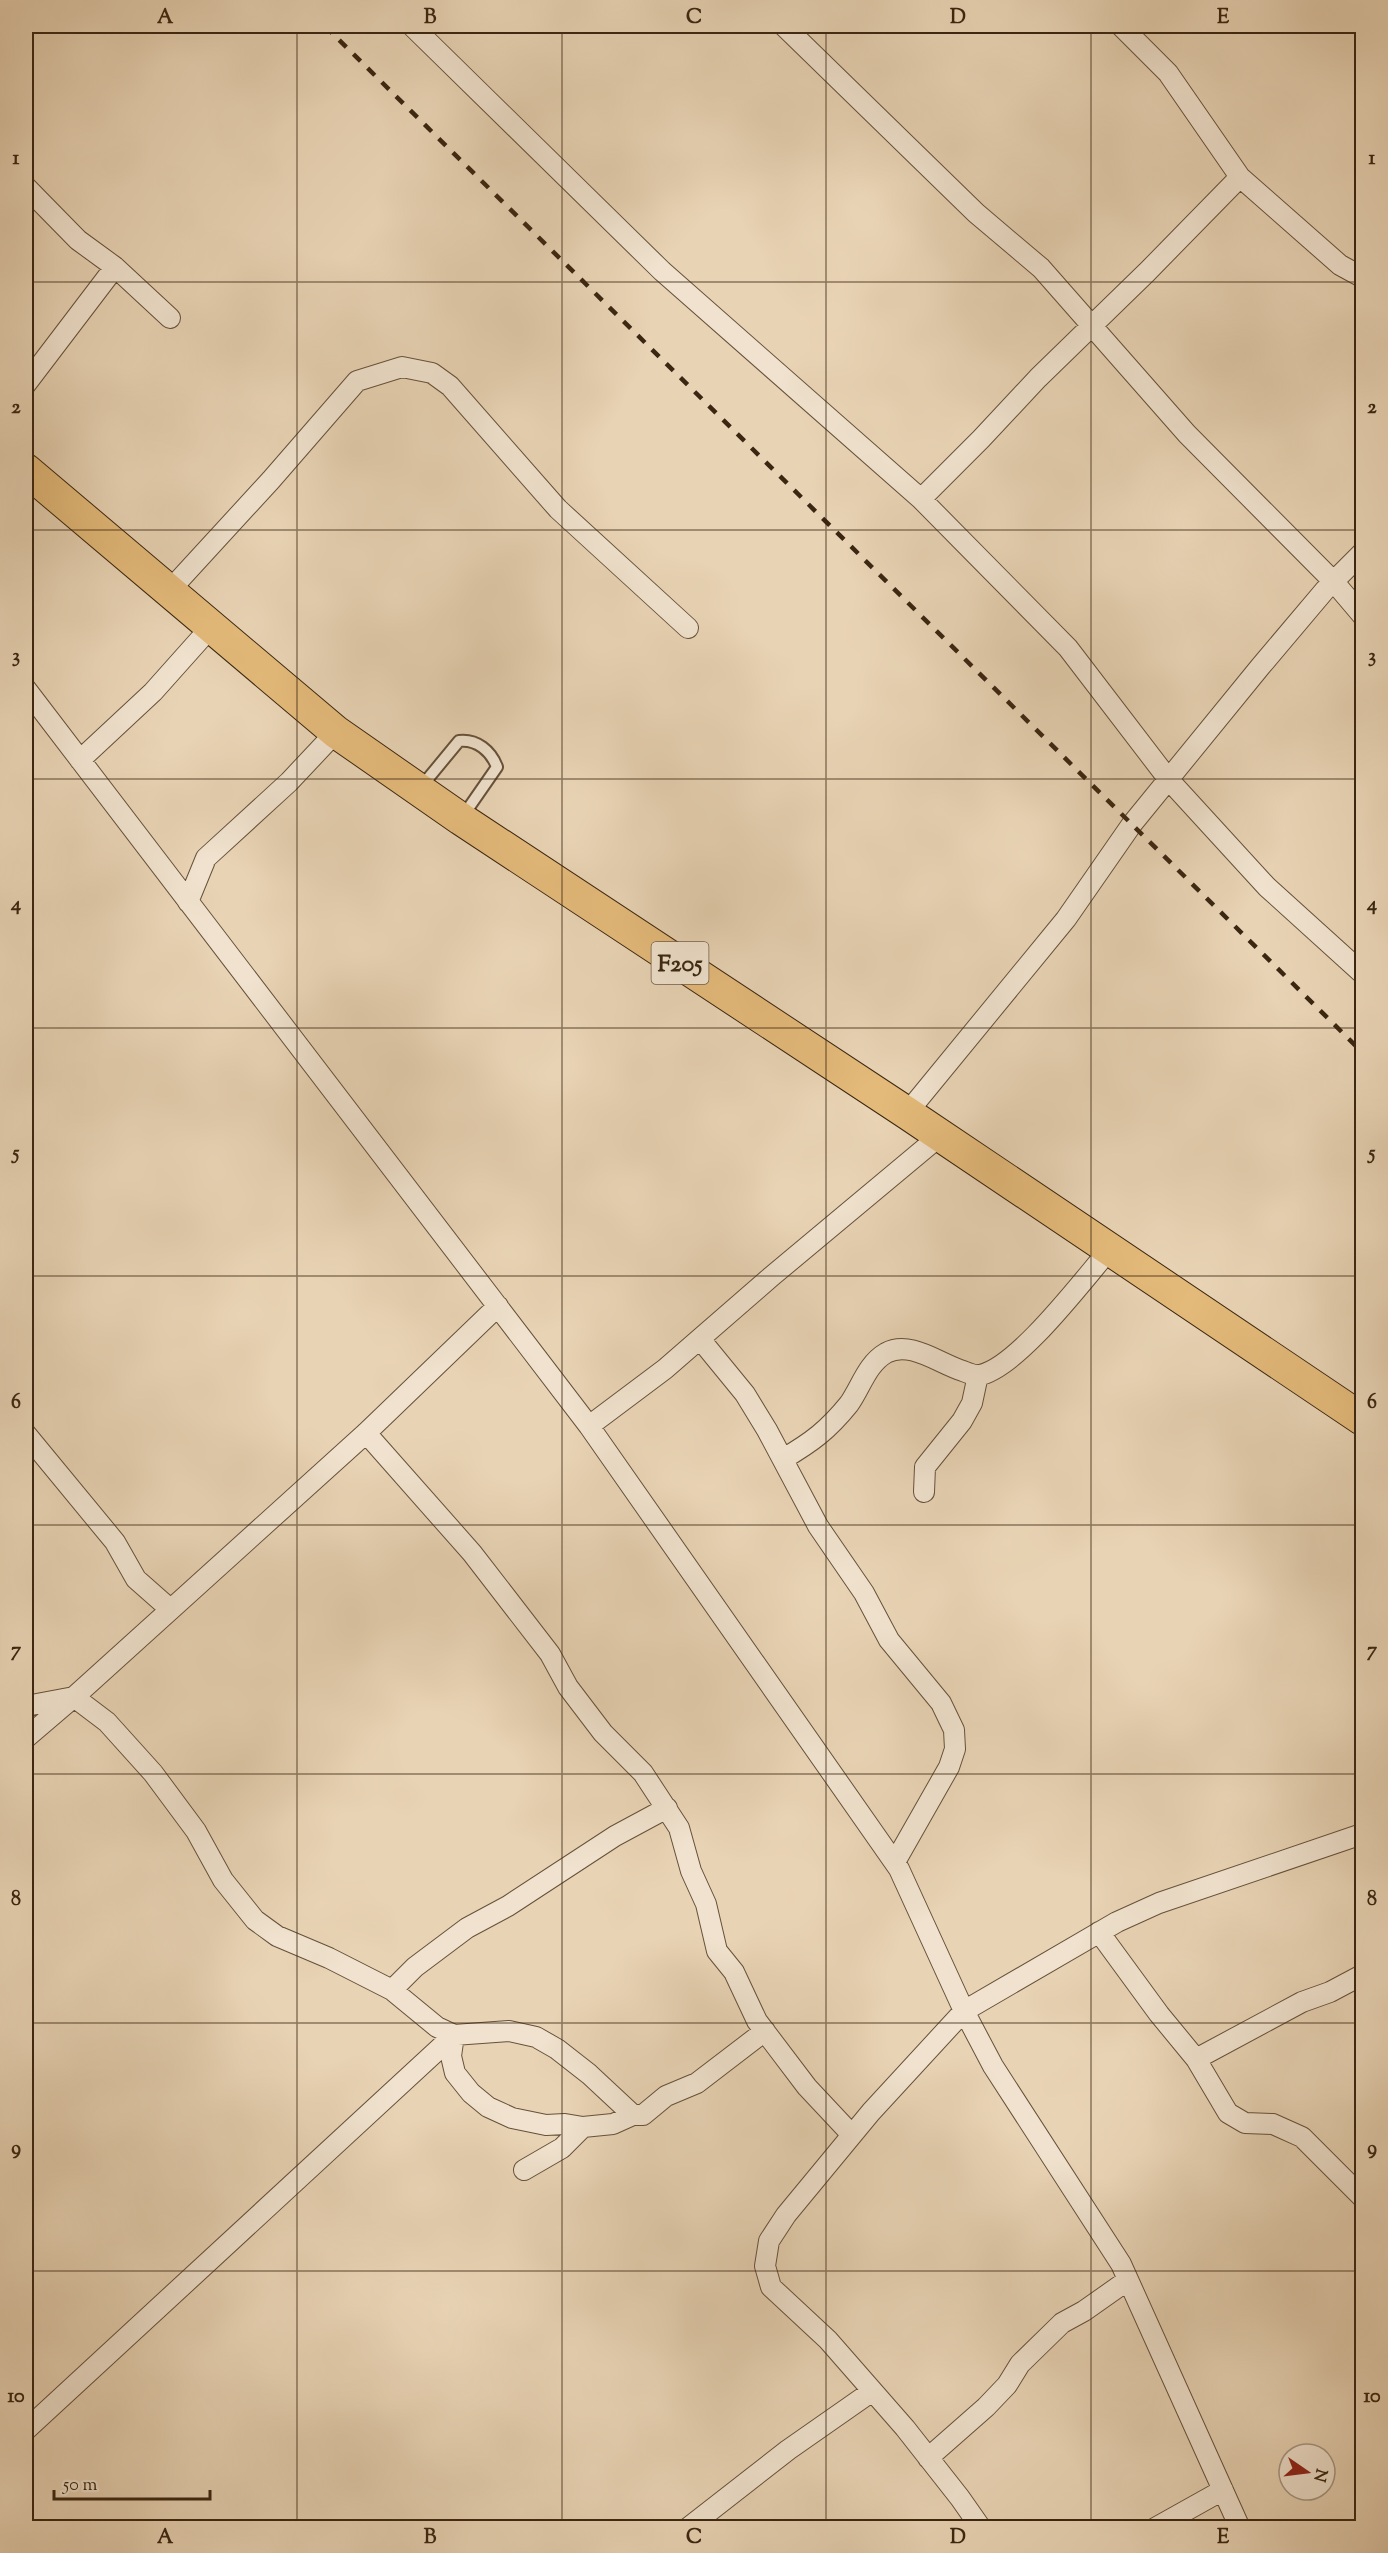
<svg xmlns="http://www.w3.org/2000/svg" width="1388" height="2553" viewBox="0 0 1388 2553" font-family="'Sorts Mill Goudy',serif">
<style>
.lines{fill:none;stroke-linecap:round;stroke-linejoin:round}
.lane-casing{stroke:#66513a;stroke-width:14}
.street-casing{stroke:#66513a;stroke-width:22}
.primary-casing{stroke:#3a2611;stroke-width:34}
.lane{stroke:#f0e2ce;stroke-width:10}
.street{stroke:#f0e2ce;stroke-width:20}
.primary{stroke:#e4ba7a;stroke-width:32}
.rail{stroke:#3a2611;stroke-width:4.5;stroke-dasharray:10 10;stroke-linecap:butt}
.grid{fill:none;stroke:#3a2611;stroke-width:1.5;stroke-opacity:0.55}
.labels{text-anchor:middle;stroke-width:5;stroke-linejoin:round;paint-order:stroke}
.shield{fill:#f0e2ce;stroke:#715e4a;stroke-width:1.5}
.shield-label{font-size:24px;font-weight:bold;fill:#3a2611}
.neatline{fill:none;stroke:#3a2611;stroke-width:2}
.grid-label{font-size:20px;text-anchor:middle;font-weight:bold;fill:#3a2611}
</style>
<rect width="100%" height="100%" fill="#e8d3b4"/>
<filter id="stains"><feTurbulence type="fractalNoise" baseFrequency=".00333" numOctaves="4"/><feColorMatrix values="0 0 0 0 .2 0 0 0 0 .09 0 0 0 0 .02 0 0 0 .5 -.17"/></filter>
<radialGradient id="worn" r=".72"><stop offset=".6" stop-color="#630" stop-opacity="0"/><stop offset="1" stop-color="#630" stop-opacity=".3"/></radialGradient>
<g class="lines">
<defs>
<path id="lane" d="M 421,787 L 459,741 C 477,739 491,751 497,767 L 463,816"/>
<path id="street" d="M 412,26 L 662,271 L 921,499 L 1068,648 L 1169,780 L 1267,887 L 1362,973
M 784,26 L 976,213 L 1041,268 L 1187,434 L 1334,582 L 1362,615
M 1121,26 L 1168,73 L 1240,177 L 1340,265 L 1362,277
M 26,187 L 78,240 L 115,267 L 170,318
M 26,384 L 115,267
M 921,499 L 981,439 L 1038,378 L 1147,272 L 1240,177
M 170,590 L 271,480 L 357,381 L 402,367 L 432,373 L 450,386 L 558,509 L 688,628
M 26,689 L 589,1426 L 899,1869 L 964,2011 L 993,2066 L 1121,2264 L 1240,2528
M 80,760 L 153,692 L 211,627
M 188,902 L 206,858 L 289,782 L 336,732
M 907,1113 L 1066,919 L 1132,824 L 1260,667 L 1325,590 L 1362,553
M 700,1339 L 745,1394 L 767,1430 L 818,1526 L 864,1593 L 889,1640 L 941,1703 L 954,1730 L 955,1749 L 949,1767 L 895,1862
M 589,1426 L 665,1369 L 772,1276 L 941,1135
M 366,1433 L 472,1553 L 550,1654 L 568,1687 L 603,1733 L 643,1773 L 679,1828 L 691,1871 L 706,1904 L 717,1951 L 734,1972 L 757,2021 L 807,2087 L 852,2135
M 26,1434 L 115,1542 L 136,1579 L 170,1609
M 783,1459 C 812,1442 828,1430 849,1404 C 861,1387 867,1364 886,1353 C 910,1340 938,1363 963,1371 C 968,1373 975,1376 980,1375 C 1018,1367 1083,1280 1110,1249
M 924,1492 L 925,1467 L 962,1421 L 972,1403 L 978,1375
M 26,1706 L 74,1697 L 107,1722 L 153,1773 L 196,1831 L 223,1880 L 255,1920 L 277,1936 L 329,1958 L 392,1990 L 437,2027 L 454,2035 L 509,2031 L 536,2037 L 557,2049 L 589,2074 L 633,2115 L 643,2115 L 666,2096 L 697,2083 L 765,2031
M 26,1738 L 74,1697 L 366,1433 L 498,1306
M 1099,1932 L 1159,2014 L 1196,2059 L 1228,2113 L 1245,2123 L 1273,2124 L 1302,2137 L 1362,2197
M 392,1990 L 415,1967 L 467,1928 L 508,1906 L 615,1836 L 667,1808
M 454,2035 L 451,2056 L 455,2073 L 471,2093 L 488,2107 L 512,2118 L 546,2125 L 565,2124 L 583,2127 L 613,2124 L 633,2115
M 1196,2059 L 1302,2002 L 1330,1992 L 1362,1975
M 524,2170 L 562,2148 L 583,2127
M 26,2430 L 454,2035
M 928,2458 L 986,2407 L 1007,2385 L 1020,2364 L 1062,2323 L 1084,2311 L 1128,2280
M 688,2528 L 788,2450 L 871,2392
M 981,2528 L 960,2498 L 905,2428 L 828,2340 L 771,2287 L 765,2266 L 769,2241 L 786,2215 L 871,2112 L 964,2011 L 1117,1922 L 1159,1903 L 1362,1834
M 1155,2528 L 1223,2490"/>
<path id="primary" d="M 26,470 L 336,732 L 461,819 L 907,1113 L 1362,1419"/>
</defs>
<use href="#lane" class="lane-casing"/>
<use href="#street" class="street-casing"/>
<use href="#primary" class="primary-casing"/>
<use href="#lane" class="lane"/>
<use href="#street" class="street"/>
<use href="#primary" class="primary"/>
<path class="rail" d="M 325,26 L 1362,1052"/>
</g>
<path class="grid" d="M 297,26 L 297,2528M 562,26 L 562,2528M 826,26 L 826,2528M 1091,26 L 1091,2528M 26,282 L 1362,282M 26,530 L 1362,530M 26,779 L 1362,779M 26,1028 L 1362,1028M 26,1276 L 1362,1276M 26,1525 L 1362,1525M 26,1774 L 1362,1774M 26,2023 L 1362,2023M 26,2271 L 1362,2271"/>
<g class="labels">
<rect class="shield" x="651.5" y="942" width="57" height="42" rx="4.5"/>
<g class="shield-label">
<text x="680" y="971">F205</text>
</g>
</g>
<rect width="1388" height="2553" fill="none" stroke="#e8d3b4" stroke-width="66"/>
<g transform="translate(1307 2472) rotate(104)"><circle r="28" fill="#f0e2ce" stroke="#a79782" stroke-width="1.5"/>
<path d="M0-4.5L10 22L0 15L-10 22Z" fill="#8f2418"/>
<text y="-9" font-size="16" font-weight="bold" text-anchor="middle" fill="#3a2611">N</text>
</g>
<path d="M54 2490v9h156v-9" fill="none" stroke="#3a2611" stroke-width="3"/>
<text x="63" y="2490" font-size="18" fill="#3a2611" stroke="#f0e2ce" stroke-width="4.5" paint-order="stroke">50 m</text>
<rect x="33" y="33" width="1322" height="2487" class="neatline"/>
<g class="grid-label">
<text x="165" y="23">A</text>
<text x="430" y="23">B</text>
<text x="694" y="23">C</text>
<text x="958" y="23">D</text>
<text x="1223" y="23">E</text>
<text x="16" y="164">1</text>
<text x="1372" y="164">1</text>
<text x="16" y="413">2</text>
<text x="1372" y="413">2</text>
<text x="16" y="662">3</text>
<text x="1372" y="662">3</text>
<text x="16" y="910">4</text>
<text x="1372" y="910">4</text>
<text x="16" y="1159">5</text>
<text x="1372" y="1159">5</text>
<text x="16" y="1408">6</text>
<text x="1372" y="1408">6</text>
<text x="16" y="1656">7</text>
<text x="1372" y="1656">7</text>
<text x="16" y="1905">8</text>
<text x="1372" y="1905">8</text>
<text x="16" y="2154">9</text>
<text x="1372" y="2154">9</text>
<text x="16" y="2402">10</text>
<text x="1372" y="2402">10</text>
<text x="165" y="2543">A</text>
<text x="430" y="2543">B</text>
<text x="694" y="2543">C</text>
<text x="958" y="2543">D</text>
<text x="1223" y="2543">E</text>
</g>
<rect width="100%" height="100%" filter="url(#stains)"/>
<rect width="100%" height="100%" fill="url(#worn)"/>
</svg>
